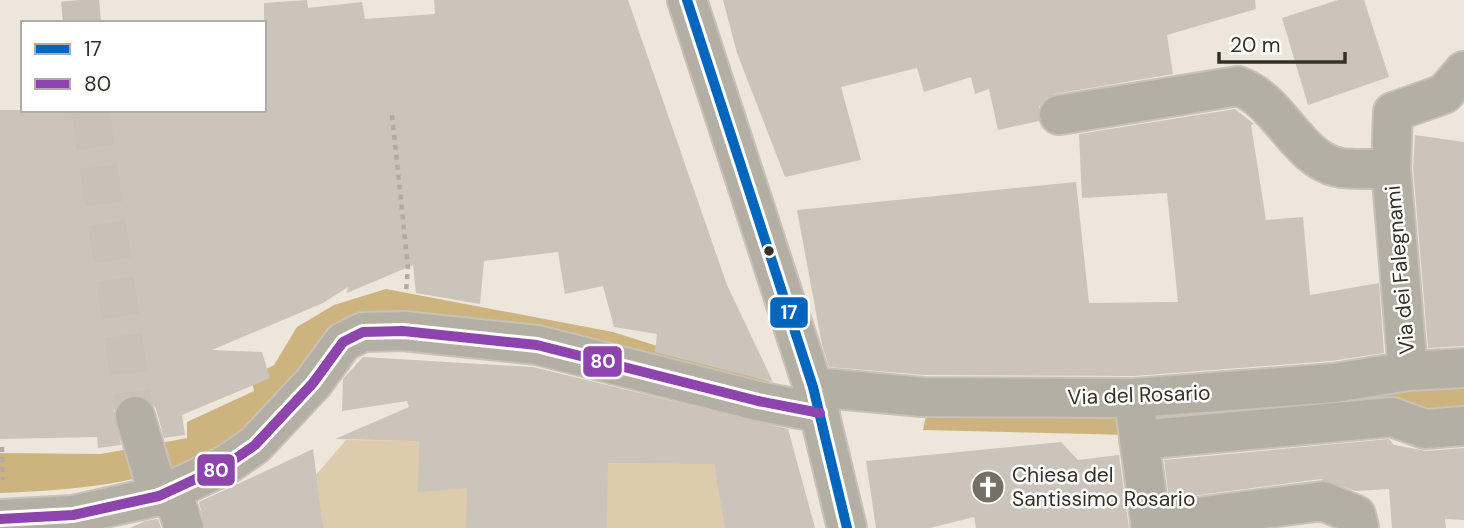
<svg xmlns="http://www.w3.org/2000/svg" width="1464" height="528" viewBox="0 0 1464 528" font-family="'DM Sans',sans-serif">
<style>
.green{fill:#ddccac}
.water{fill:#cdb47f}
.building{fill:#cac4bb}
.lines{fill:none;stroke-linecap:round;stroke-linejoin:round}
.street-tunnel{stroke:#c8c2b6;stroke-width:38;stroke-dasharray:38 19;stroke-linecap:butt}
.street-casing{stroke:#c7c1b8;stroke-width:42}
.path{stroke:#b1aca3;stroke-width:4.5;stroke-dasharray:5 5;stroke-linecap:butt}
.street{stroke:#b4afa4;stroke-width:38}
.bus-1-casing{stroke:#fff;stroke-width:16}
.bus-2-casing{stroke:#fff;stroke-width:16}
.bus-1{stroke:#0065bd;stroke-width:10}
.bus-2{stroke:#8e44ad;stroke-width:10}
.bus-dot{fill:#353128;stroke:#fff;stroke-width:2.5}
.labels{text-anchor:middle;stroke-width:5;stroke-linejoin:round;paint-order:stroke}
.street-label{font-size:21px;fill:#353128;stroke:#fff}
.poi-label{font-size:21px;fill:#353128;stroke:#fff;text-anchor:start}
.line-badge{stroke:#fff;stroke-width:2.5}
.badge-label{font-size:19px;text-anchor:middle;font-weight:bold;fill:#fff}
</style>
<rect width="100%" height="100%" fill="#ede6da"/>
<path class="green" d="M 346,440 L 529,441 L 714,464 L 727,528 L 270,528 Z"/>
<path class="water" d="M 386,289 L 613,332 L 771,382 L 773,398 L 392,320 C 335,362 276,415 214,449 C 150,485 72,490 0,493 L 0,453 L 101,454 L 187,438 L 187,422 L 254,391 L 251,377 L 274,365 L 297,327 L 334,305 Z
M 1464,379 L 1464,415 L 1131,435 L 923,430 L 927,410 Z"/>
<path class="building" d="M 307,0 L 308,8 L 362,2 L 365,19 L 435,14 L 434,0 L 628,0 L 727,285 L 773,382 L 655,352 L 657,334 L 614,327 L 603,286 L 565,294 L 558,252 L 484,261 L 480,304 L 416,293 L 413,265 L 347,293 L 348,287 L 323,303 L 212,350 L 262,352 L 270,378 L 182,415 L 185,435 L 164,438 L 156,409 L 149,400 L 139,395 L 128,395 L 120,401 L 114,410 L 121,445 L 98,448 L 97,437 L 0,439 L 0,110 L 264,110 L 264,3 Z
M 723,0 L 1255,0 L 1256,9 L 1167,35 L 1173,74 L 1055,94 L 1045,99 L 1039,107 L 1039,121 L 998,130 L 989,89 L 975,94 L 971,77 L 924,92 L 917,68 L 841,87 L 861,160 L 785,177 L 737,53 Z
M 1338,0 L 1364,0 L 1389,77 L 1308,105 L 1282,18 Z
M 1235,109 L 1254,124 L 1251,125 L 1266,220 L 1303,217 L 1310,295 L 1379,283 L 1384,353 L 1331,361 L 1134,376 L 924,375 L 829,367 L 822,345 L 797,210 L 1076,182 L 1089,303 L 1178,302 L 1167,193 L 1082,198 L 1079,134 Z
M 1415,135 L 1464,142 L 1464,346 L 1428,348 L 1413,168 Z
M 363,357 L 533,367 L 788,429 L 815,528 L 725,528 L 714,464 L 608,463 L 607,528 L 466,528 L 467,488 L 418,492 L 419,441 L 335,439 L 409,407 L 407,401 L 342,411 L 343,379 Z
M 1389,439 L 1394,445 L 1426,451 L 1464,448 L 1464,520 L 1445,519 L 1446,528 L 1392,528 L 1389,489 L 1355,491 L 1321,479 L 1169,499 L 1164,460 Z
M 1061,442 L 1078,460 L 1119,455 L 1129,528 L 976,528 L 974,517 L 930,528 L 876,528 L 866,461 Z
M 313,449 L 323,528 L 205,528 L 199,502 Z
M 158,519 L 161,528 L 130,528 L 145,521 Z"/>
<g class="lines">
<path class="street-tunnel" d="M 80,0 L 82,23
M 90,110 L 135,416"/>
<defs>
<path id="street" d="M 687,0 L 813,387 L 847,528
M 1059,115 L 1238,86 C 1279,100 1297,158 1337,167 C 1353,171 1374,168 1391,169
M 1408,371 L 1391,169 L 1393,112 L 1444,94 L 1464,71
M 813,387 L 923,397 L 1135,398 L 1334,383 L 1408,371 L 1464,368
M 1136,414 L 1151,528
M 135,416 L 159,496
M 1139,440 L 1392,417 L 1425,429 L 1464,426
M 172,490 L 184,528
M 0,519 L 73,515 L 159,496 L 226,465 L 255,445 L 313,383 L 343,342 L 363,332 L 403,331 L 537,345 L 758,401 L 820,413
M 1150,523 L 1323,501 L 1356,515 L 1359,528"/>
</defs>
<use href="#street" class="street-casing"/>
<path class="path" d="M 392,115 L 408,268 L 406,292
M 2,447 L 3,480"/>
<use href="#street" class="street"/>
<defs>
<path id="bus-1" d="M 687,0 L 813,387 L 847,528"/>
<path id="bus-2" d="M 0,519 L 73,515 L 159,496 L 226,465 L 255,445 L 313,383 L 343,342 L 363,332 L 403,331 L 537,345 L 758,401 L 820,413"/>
</defs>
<use href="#bus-1" class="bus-1-casing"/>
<use href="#bus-2" class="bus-2-casing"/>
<use href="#bus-1" class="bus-1"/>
<use href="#bus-2" class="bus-2"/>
</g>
<defs>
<symbol id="church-disc" viewBox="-11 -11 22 22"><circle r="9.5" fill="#757066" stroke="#fff"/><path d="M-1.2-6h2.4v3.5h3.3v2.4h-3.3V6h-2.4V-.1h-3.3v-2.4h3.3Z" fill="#fff"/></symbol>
</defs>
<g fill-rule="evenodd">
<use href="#church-disc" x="969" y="468" width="38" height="38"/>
</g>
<circle class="bus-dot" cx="769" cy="251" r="6"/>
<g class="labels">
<g class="street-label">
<text transform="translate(1400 270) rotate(-95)" y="7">Via dei Falegnami</text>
<text transform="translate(1139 395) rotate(-2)" y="7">Via del Rosario</text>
</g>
<g class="poi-label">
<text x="1012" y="482">Chiesa del<tspan x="1012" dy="24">Santissimo Rosario</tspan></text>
</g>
</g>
<g class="line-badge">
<rect x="769" y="296" width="40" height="33" rx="7" fill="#0065bd"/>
<rect x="582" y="345" width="41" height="33" rx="7" fill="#8e44ad"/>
<rect x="196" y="453" width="40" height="34" rx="7" fill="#8e44ad"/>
</g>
<g class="badge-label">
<text x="789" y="319">17</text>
<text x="603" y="368">80</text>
<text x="216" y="477">80</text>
</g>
<rect x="21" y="21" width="245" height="91" fill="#ffffff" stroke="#aeada9" stroke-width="2"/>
<rect x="35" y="44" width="35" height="10" fill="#0065bd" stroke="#aeada9" stroke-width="2"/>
<text x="84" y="56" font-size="21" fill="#353128">17</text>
<rect x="35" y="79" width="35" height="10" fill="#8e44ad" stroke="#aeada9" stroke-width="2"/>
<text x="84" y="91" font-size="21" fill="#353128">80</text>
<path d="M1219 52v10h126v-10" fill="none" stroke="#353128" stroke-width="3.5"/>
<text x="1230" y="52" font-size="21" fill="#353128" stroke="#ffffff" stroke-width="5" paint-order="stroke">20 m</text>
</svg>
